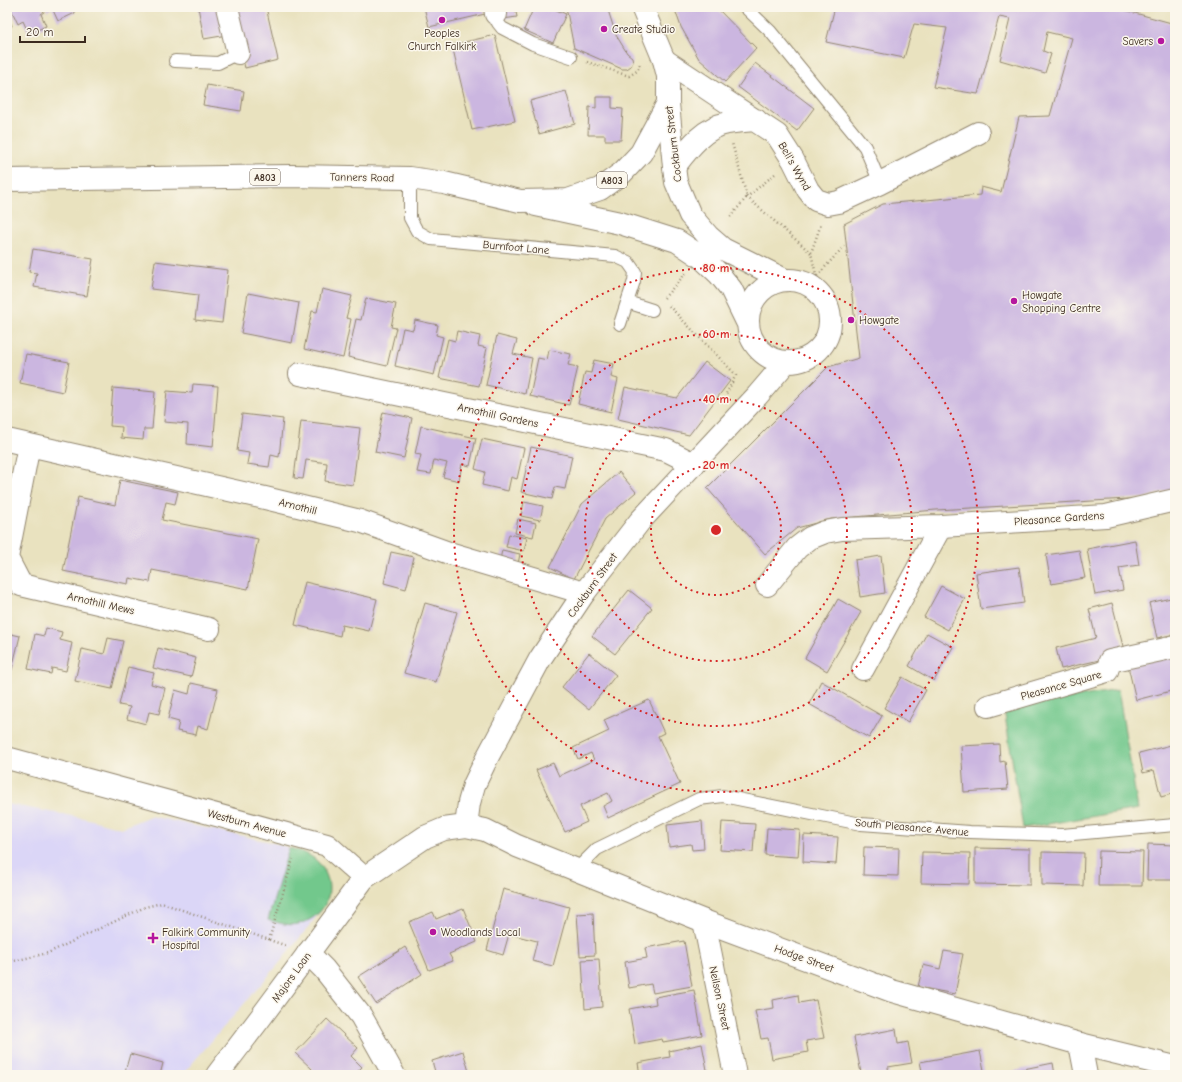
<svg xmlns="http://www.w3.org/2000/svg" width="1182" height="1082" viewBox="0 0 1182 1082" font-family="'Comic Neue',sans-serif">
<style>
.built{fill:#dbd6f7}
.green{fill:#72c88c;stroke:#567955}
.building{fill:#cbb6e0}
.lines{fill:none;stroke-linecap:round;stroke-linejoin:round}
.service-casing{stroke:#92866e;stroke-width:14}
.minor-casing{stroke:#92866e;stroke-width:24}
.tertiary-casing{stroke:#92866e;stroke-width:24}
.secondary-casing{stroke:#92866e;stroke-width:24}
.primary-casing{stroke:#92866e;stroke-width:24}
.path{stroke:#92866e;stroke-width:2.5;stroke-dasharray:1 3;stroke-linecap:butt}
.service{stroke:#fff;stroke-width:12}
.minor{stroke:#fff;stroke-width:22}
.tertiary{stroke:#fff;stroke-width:22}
.secondary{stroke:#fff;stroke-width:22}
.primary{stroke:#fff;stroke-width:22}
.ring{fill:none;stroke:#d62828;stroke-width:2;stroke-dasharray:2 4}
.poi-dot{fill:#b5179e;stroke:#fbf7ec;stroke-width:1.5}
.labels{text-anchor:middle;stroke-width:3;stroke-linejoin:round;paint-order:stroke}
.shield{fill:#fbf7ec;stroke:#75685c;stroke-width:1}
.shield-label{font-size:10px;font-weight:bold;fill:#3b2a1e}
.poi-label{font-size:11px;fill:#3b2a1e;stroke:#fbf7ec;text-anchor:start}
.street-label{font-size:11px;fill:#3b2a1e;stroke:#fbf7ec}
.centre{fill:#d62828;stroke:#fbf7ec;stroke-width:2}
.ring-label{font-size:12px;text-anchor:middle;font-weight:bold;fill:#d62828;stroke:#fbf7ec;stroke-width:3;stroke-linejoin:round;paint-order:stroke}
</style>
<rect width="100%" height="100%" fill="#fbf7ec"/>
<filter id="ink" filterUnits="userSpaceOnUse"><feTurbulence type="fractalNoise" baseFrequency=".025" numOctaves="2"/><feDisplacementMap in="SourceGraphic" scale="8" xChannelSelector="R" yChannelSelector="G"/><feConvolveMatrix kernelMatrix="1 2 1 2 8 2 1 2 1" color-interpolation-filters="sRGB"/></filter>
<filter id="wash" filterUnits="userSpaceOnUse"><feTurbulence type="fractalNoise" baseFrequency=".012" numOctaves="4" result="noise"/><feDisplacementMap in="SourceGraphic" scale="16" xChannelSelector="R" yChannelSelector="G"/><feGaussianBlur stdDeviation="0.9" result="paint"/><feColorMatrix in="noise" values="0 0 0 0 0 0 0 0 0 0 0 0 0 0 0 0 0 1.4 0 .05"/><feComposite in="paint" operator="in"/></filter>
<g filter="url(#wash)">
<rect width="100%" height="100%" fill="#e9e2bf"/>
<path class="built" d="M 7,804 L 88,819 L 121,828 L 150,816 L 270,842 L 301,851 L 315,859 L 325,872 L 329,884 L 328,900 L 321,911 L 277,966 L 182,1075 L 7,1075 Z"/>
<path class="green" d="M 1118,690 L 1138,809 L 1023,828 L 1004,709 Z
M 289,848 C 298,850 307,853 315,859 C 338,880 332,913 302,923 C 291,927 279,923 268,920 Z"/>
<g id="blocks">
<path class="building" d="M 10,7 L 42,7 L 44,12 L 41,14 L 46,26 L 29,34 L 23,21 L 18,24 Z
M 46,7 L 73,7 L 75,13 L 58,21 L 52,8 L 47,11 Z
M 198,7 L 221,7 L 227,35 L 204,39 Z
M 230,7 L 266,7 L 278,60 L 245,68 Z
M 424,7 L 483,7 L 485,14 L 429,27 Z
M 501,7 L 515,7 L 517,17 L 503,19 Z
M 534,7 L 549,7 L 566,14 L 553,43 L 524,30 Z
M 566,7 L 607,7 L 616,35 L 627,53 L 632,57 L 633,62 L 631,66 L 627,69 L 622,69 L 574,48 Z
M 674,7 L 716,7 L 756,48 L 725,82 L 699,59 L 681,27 Z
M 835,7 L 1113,7 L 1175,24 L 1175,488 L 1145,498 L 936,510 L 831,519 L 797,528 L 765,554 L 707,488 L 828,367 L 859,358 L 844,224 L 883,204 L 980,195 L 981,187 L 1001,192 L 1019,117 L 1050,116 L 1072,38 L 1047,32 L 1043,51 L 1051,54 L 1045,73 L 1000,60 L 1010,19 L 999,17 L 978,94 L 933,87 L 947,28 L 914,24 L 904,58 L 826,42 Z
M 7,15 L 12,26 L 7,28 Z
M 495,35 L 515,121 L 472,130 L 452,45 Z
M 755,63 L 814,108 L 797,131 L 738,87 Z
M 207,85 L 244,91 L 241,111 L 203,105 Z
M 566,91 L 575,124 L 539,134 L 530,101 Z
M 596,97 L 612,97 L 612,108 L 623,109 L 621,140 L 605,140 L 605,135 L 588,135 L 589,107 L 596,108 Z
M 33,249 L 93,259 L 87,296 L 34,287 L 37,273 L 29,272 Z
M 155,261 L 228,270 L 222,323 L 195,320 L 198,295 L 151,289 Z
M 322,289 L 352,296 L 346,318 L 351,319 L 343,358 L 304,349 L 312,311 L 317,312 Z
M 248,293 L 299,303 L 292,343 L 241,333 Z
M 366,298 L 396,304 L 391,327 L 396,328 L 387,366 L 348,357 L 356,319 L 361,320 Z
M 415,320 L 438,325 L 436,335 L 443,337 L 434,375 L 395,366 L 403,328 L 413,330 Z
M 457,331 L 480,336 L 478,346 L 487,348 L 479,386 L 439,378 L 448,339 L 455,341 Z
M 497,335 L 517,340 L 513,354 L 532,358 L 525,394 L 486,385 Z
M 549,350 L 571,354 L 568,365 L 578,367 L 569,405 L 530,396 L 538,358 L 547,360 Z
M 26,354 L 69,362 L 63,392 L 20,383 Z
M 594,360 L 614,364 L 611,377 L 618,379 L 611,412 L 578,404 L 585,372 L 591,373 Z
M 705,362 L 730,381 L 689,435 L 618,419 L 625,387 L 677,398 Z
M 193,384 L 218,386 L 213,447 L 187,444 L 188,424 L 164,422 L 167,391 L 192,393 Z
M 113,388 L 155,392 L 152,429 L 144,429 L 143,440 L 121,438 L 122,427 L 110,426 Z
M 383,412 L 412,418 L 404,458 L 375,452 Z
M 242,414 L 283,419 L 279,457 L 271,455 L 269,467 L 247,464 L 249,453 L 237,451 Z
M 301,421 L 360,428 L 353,485 L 325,481 L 327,463 L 306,460 L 303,479 L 294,478 Z
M 421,426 L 476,438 L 470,466 L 462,464 L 459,481 L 443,477 L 447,463 L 434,460 L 431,474 L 417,472 L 421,455 L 415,454 Z
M 482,439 L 524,448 L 517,479 L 511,477 L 508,491 L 482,485 L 485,472 L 475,469 Z
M 531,447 L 572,456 L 565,489 L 555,487 L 552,499 L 521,492 Z
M 619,472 L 636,492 L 605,519 L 574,579 L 550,567 L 582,504 Z
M 120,480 L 178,492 L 175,504 L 166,502 L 162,520 L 258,539 L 248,589 L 152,570 L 150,582 L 129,578 L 128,584 L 63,571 L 78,497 L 115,505 Z
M 524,502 L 543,506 L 540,520 L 521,516 Z
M 518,519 L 536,523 L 533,537 L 515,533 Z
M 509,534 L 527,538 L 524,551 L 506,547 Z
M 1135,540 L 1139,565 L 1119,568 L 1123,590 L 1095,595 L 1087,549 Z
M 502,550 L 520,554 L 517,569 L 499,565 Z
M 1079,550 L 1085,578 L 1051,584 L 1046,555 Z
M 391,552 L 414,557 L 406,589 L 384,583 Z
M 881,556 L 885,593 L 860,597 L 855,560 Z
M 1019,567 L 1024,603 L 981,609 L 976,573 Z
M 305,582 L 377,599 L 369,631 L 342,625 L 340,636 L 295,625 Z
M 941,586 L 965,599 L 948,630 L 924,617 Z
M 629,590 L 652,608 L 615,654 L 592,636 Z
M 1175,597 L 1175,634 L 1157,638 L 1149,603 Z
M 838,599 L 861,612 L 827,671 L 805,658 Z
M 425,603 L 457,612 L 436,682 L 404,673 Z
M 1112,603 L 1125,654 L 1061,669 L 1056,648 L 1096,638 L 1089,609 Z
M 46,628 L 62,632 L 60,640 L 72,643 L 66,671 L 52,668 L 51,674 L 28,669 L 35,634 L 44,636 Z
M 7,633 L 20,636 L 11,673 L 7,672 Z
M 927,633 L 953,647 L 934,681 L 909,666 Z
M 108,638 L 123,641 L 112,689 L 75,681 L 82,649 L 104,654 Z
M 158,648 L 196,658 L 191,677 L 153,668 Z
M 589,653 L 616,675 L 589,709 L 562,687 Z
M 1175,654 L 1175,690 L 1136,700 L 1128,666 Z
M 128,667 L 154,673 L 151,684 L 165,688 L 159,714 L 149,712 L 146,724 L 127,719 L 130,707 L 119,705 Z
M 902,677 L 926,690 L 908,722 L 884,708 Z
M 821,681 L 882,716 L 869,738 L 809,704 Z
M 191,683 L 218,689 L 208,729 L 198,726 L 196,735 L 177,731 L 179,722 L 168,719 L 175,690 L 189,694 Z
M 649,700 L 664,733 L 658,736 L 680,784 L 608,818 L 603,806 L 612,801 L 608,793 L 580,806 L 587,822 L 565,832 L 536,770 L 553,763 L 559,776 L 594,760 L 591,753 L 578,759 L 573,748 L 609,731 L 604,720 Z
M 999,744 L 1000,762 L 1005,761 L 1008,789 L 964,792 L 961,746 Z
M 1175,744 L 1175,793 L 1161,797 L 1154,770 L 1143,773 L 1139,753 Z
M 702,821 L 704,849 L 692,850 L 691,844 L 669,847 L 667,825 Z
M 722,822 L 755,824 L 753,852 L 720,850 Z
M 767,828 L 800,830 L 798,857 L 765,855 Z
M 804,835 L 838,837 L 836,864 L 803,862 Z
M 1148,844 L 1175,845 L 1175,880 L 1147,880 Z
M 864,847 L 899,848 L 898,876 L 863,875 Z
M 975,848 L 1030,849 L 1030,885 L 975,884 Z
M 1099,851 L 1143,852 L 1142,886 L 1098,886 Z
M 922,852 L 970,853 L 969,884 L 921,883 Z
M 1042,852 L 1084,853 L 1083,886 L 1042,885 Z
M 503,889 L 569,907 L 553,966 L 532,961 L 537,941 L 509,934 L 503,955 L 487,950 Z
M 463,908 L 477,942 L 449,954 L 453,961 L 429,970 L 409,922 L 433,912 L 436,919 Z
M 593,913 L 595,955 L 580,956 L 577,914 Z
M 684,941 L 692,986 L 653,993 L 651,984 L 629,988 L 625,962 L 647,958 L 645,948 Z
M 405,947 L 422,974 L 376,1004 L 358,977 Z
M 944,951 L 963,954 L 955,994 L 918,987 L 923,965 L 940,969 Z
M 599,959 L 602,1007 L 585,1009 L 582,960 Z
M 694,990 L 702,1035 L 663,1042 L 662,1039 L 635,1044 L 629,1009 L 656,1004 L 655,997 Z
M 798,995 L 799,1003 L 816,1000 L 824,1038 L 806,1041 L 808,1052 L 772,1059 L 768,1038 L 761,1039 L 755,1011 L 774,1008 L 773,1000 Z
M 327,1019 L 358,1048 L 351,1056 L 362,1067 L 354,1075 L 307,1075 L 312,1069 L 295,1053 Z
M 896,1029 L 898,1044 L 908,1042 L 912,1063 L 888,1067 L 889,1075 L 865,1075 L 865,1072 L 861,1073 L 854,1037 Z
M 702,1044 L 708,1075 L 640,1075 L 638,1063 L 670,1057 L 669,1051 Z
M 463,1051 L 470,1075 L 436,1075 L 432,1061 Z
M 980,1051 L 985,1075 L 923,1075 L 920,1062 Z
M 130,1054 L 163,1063 L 160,1075 L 124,1075 Z
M 1053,1063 L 1055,1075 L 1004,1075 L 1004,1073 Z"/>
</g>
</g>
<g filter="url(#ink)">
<use href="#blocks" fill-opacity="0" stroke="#92866e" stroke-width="1"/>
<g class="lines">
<defs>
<path id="service" d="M 745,7 L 770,31 L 865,147 L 880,183
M 496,14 L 498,23 L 502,28 L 533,44 L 571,57
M 175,61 L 218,63 L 238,53
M 410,178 L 410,218 L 417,231 L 431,239 L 615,256 L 628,262 L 635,272 L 634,281 L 620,324
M 627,302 L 652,310
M 576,870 L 597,849 L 699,799 L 723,796 L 861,824 L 970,832 L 1062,835 L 1175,825"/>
<path id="minor" d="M 227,7 L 238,53
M 495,7 L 496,14
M 664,60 L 777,135 L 793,160 L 808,190 L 816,200 L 828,204 L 839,202 L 880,183 L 978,133
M 674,167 C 688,149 704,127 728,123 C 737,121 746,121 756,120
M 300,374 L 666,450 L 694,464
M 7,440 L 265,498 L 360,521 L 449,553 L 584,593
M 7,558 L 21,585 L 209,629
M 7,558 L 29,445
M 767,585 L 797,548 L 810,538 L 825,532 L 842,529 L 941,526 L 1106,516 L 1175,500
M 863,669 L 941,526
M 988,706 L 1107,671 L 1110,661 L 1175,647
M 704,921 L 735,1075
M 308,953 L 324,969 L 361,1016 L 394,1075
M 1080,1044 L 1086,1075"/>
<path id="tertiary" d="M 217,1075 L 261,1017 L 364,878"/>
<path id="secondary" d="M 668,103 L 674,167 L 676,182 L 690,215 L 708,236 L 723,249 L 785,280
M 536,205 L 620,223 L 677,241 L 701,257 L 719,274 L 731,289 L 747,322
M748 321a41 41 0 1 1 82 0a41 41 0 1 1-82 0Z
M 7,758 L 327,845 L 364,878 L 425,837 L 444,829 L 466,826 L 485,830 L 517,846 L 704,921 L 892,991 L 1080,1044 L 1175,1067
M 466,826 L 469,803 L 474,785 L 488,756 L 540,659 L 584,593 L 640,521 L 757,396 L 786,362"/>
<path id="primary" d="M 7,180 L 291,176 L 410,178 L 444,183 L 520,201 L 568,200 L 600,189 L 622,173 L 641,153 L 668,103 L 668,76 L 664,60 L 642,7"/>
</defs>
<use href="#service" class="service-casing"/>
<use href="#minor" class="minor-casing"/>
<use href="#tertiary" class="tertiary-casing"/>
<use href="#secondary" class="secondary-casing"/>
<use href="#primary" class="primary-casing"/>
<path class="path" d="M 587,62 L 629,76 L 637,71 L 641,62
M 775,174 L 747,197 L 811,253 L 821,296
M 730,217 L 747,197 L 732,143
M 811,253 L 821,224
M 817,276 L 846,244
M 664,298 L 686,273
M 669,306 L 736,375 L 726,394
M 269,940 L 293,859
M 7,960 L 14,961 L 48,953 L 145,907 L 162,903 L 287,946"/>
<use href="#service" class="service"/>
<use href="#minor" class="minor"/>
<use href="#tertiary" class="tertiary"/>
<use href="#secondary" class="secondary"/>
<use href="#primary" class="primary"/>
</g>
</g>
<g class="ring">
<circle cx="716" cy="530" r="65"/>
<circle cx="716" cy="530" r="131"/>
<circle cx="716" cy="530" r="196"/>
<circle cx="716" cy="530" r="262"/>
</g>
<g class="poi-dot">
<circle cx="442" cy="20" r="4"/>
<circle cx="604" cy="29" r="4"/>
<circle cx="1161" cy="41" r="4"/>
<circle cx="1014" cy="301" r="4"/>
<circle cx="851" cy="320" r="4"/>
<circle cx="433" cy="932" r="4"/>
<path d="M151 932h4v4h4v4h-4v4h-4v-4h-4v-4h4z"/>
</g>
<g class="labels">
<g class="shield">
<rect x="250" y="169" width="30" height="16" rx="3"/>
<rect x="597" y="172" width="30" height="16" rx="3"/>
</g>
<g class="shield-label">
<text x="265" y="181">A803</text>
<text x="612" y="184">A803</text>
</g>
<g class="poi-label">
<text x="612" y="33">Create Studio</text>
<text x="442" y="37" text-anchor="middle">Peoples<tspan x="442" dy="13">Church Falkirk</tspan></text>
<text x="1153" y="45" text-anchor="end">Savers</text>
<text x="1022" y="299">Howgate<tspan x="1022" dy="13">Shopping Centre</tspan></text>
<text x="859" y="324">Howgate</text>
<text x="162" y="936">Falkirk Community<tspan x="162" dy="13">Hospital</tspan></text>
<text x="441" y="936">Woodlands Local</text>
</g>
<g class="street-label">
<text transform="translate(673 144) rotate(-97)" y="4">Cockburn Street</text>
<text transform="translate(795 166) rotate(60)" y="4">Bell's Wynd</text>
<text transform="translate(362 177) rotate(1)" y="4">Tanners Road</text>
<text transform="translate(516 247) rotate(5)" y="4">Burnfoot Lane</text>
<text transform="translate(498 415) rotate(12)" y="4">Arnothill Gardens</text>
<text transform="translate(298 506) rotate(14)" y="4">Arnothill</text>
<text transform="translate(1059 518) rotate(-4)" y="4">Pleasance Gardens</text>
<text transform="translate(592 585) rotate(-54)" y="4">Cockburn Street</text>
<text transform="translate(101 603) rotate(13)" y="4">Arnothill Mews</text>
<text transform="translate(1061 685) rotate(-16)" y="4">Pleasance Square</text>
<text transform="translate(247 823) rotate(15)" y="4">Westburn Avenue</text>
<text transform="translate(912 827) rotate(5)" y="4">South Pleasance Avenue</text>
<text transform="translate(804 958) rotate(20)" y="4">Hodge Street</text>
<text transform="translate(291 977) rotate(-54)" y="4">Majors Loan</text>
<text transform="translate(720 998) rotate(78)" y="4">Neilson Street</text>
</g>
</g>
<circle cx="716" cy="530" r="6" class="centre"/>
<g class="ring-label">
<text x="716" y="272">80 m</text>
<text x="716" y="338">60 m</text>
<text x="716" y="403">40 m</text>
<text x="716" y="469">20 m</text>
</g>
<rect width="1182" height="1082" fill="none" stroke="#fbf7ec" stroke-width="24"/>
<path d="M20 36v6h65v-6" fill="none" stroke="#3b2a1e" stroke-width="2"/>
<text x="26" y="36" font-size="12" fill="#3b2a1e" stroke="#fbf7ec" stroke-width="3" paint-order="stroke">20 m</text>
</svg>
